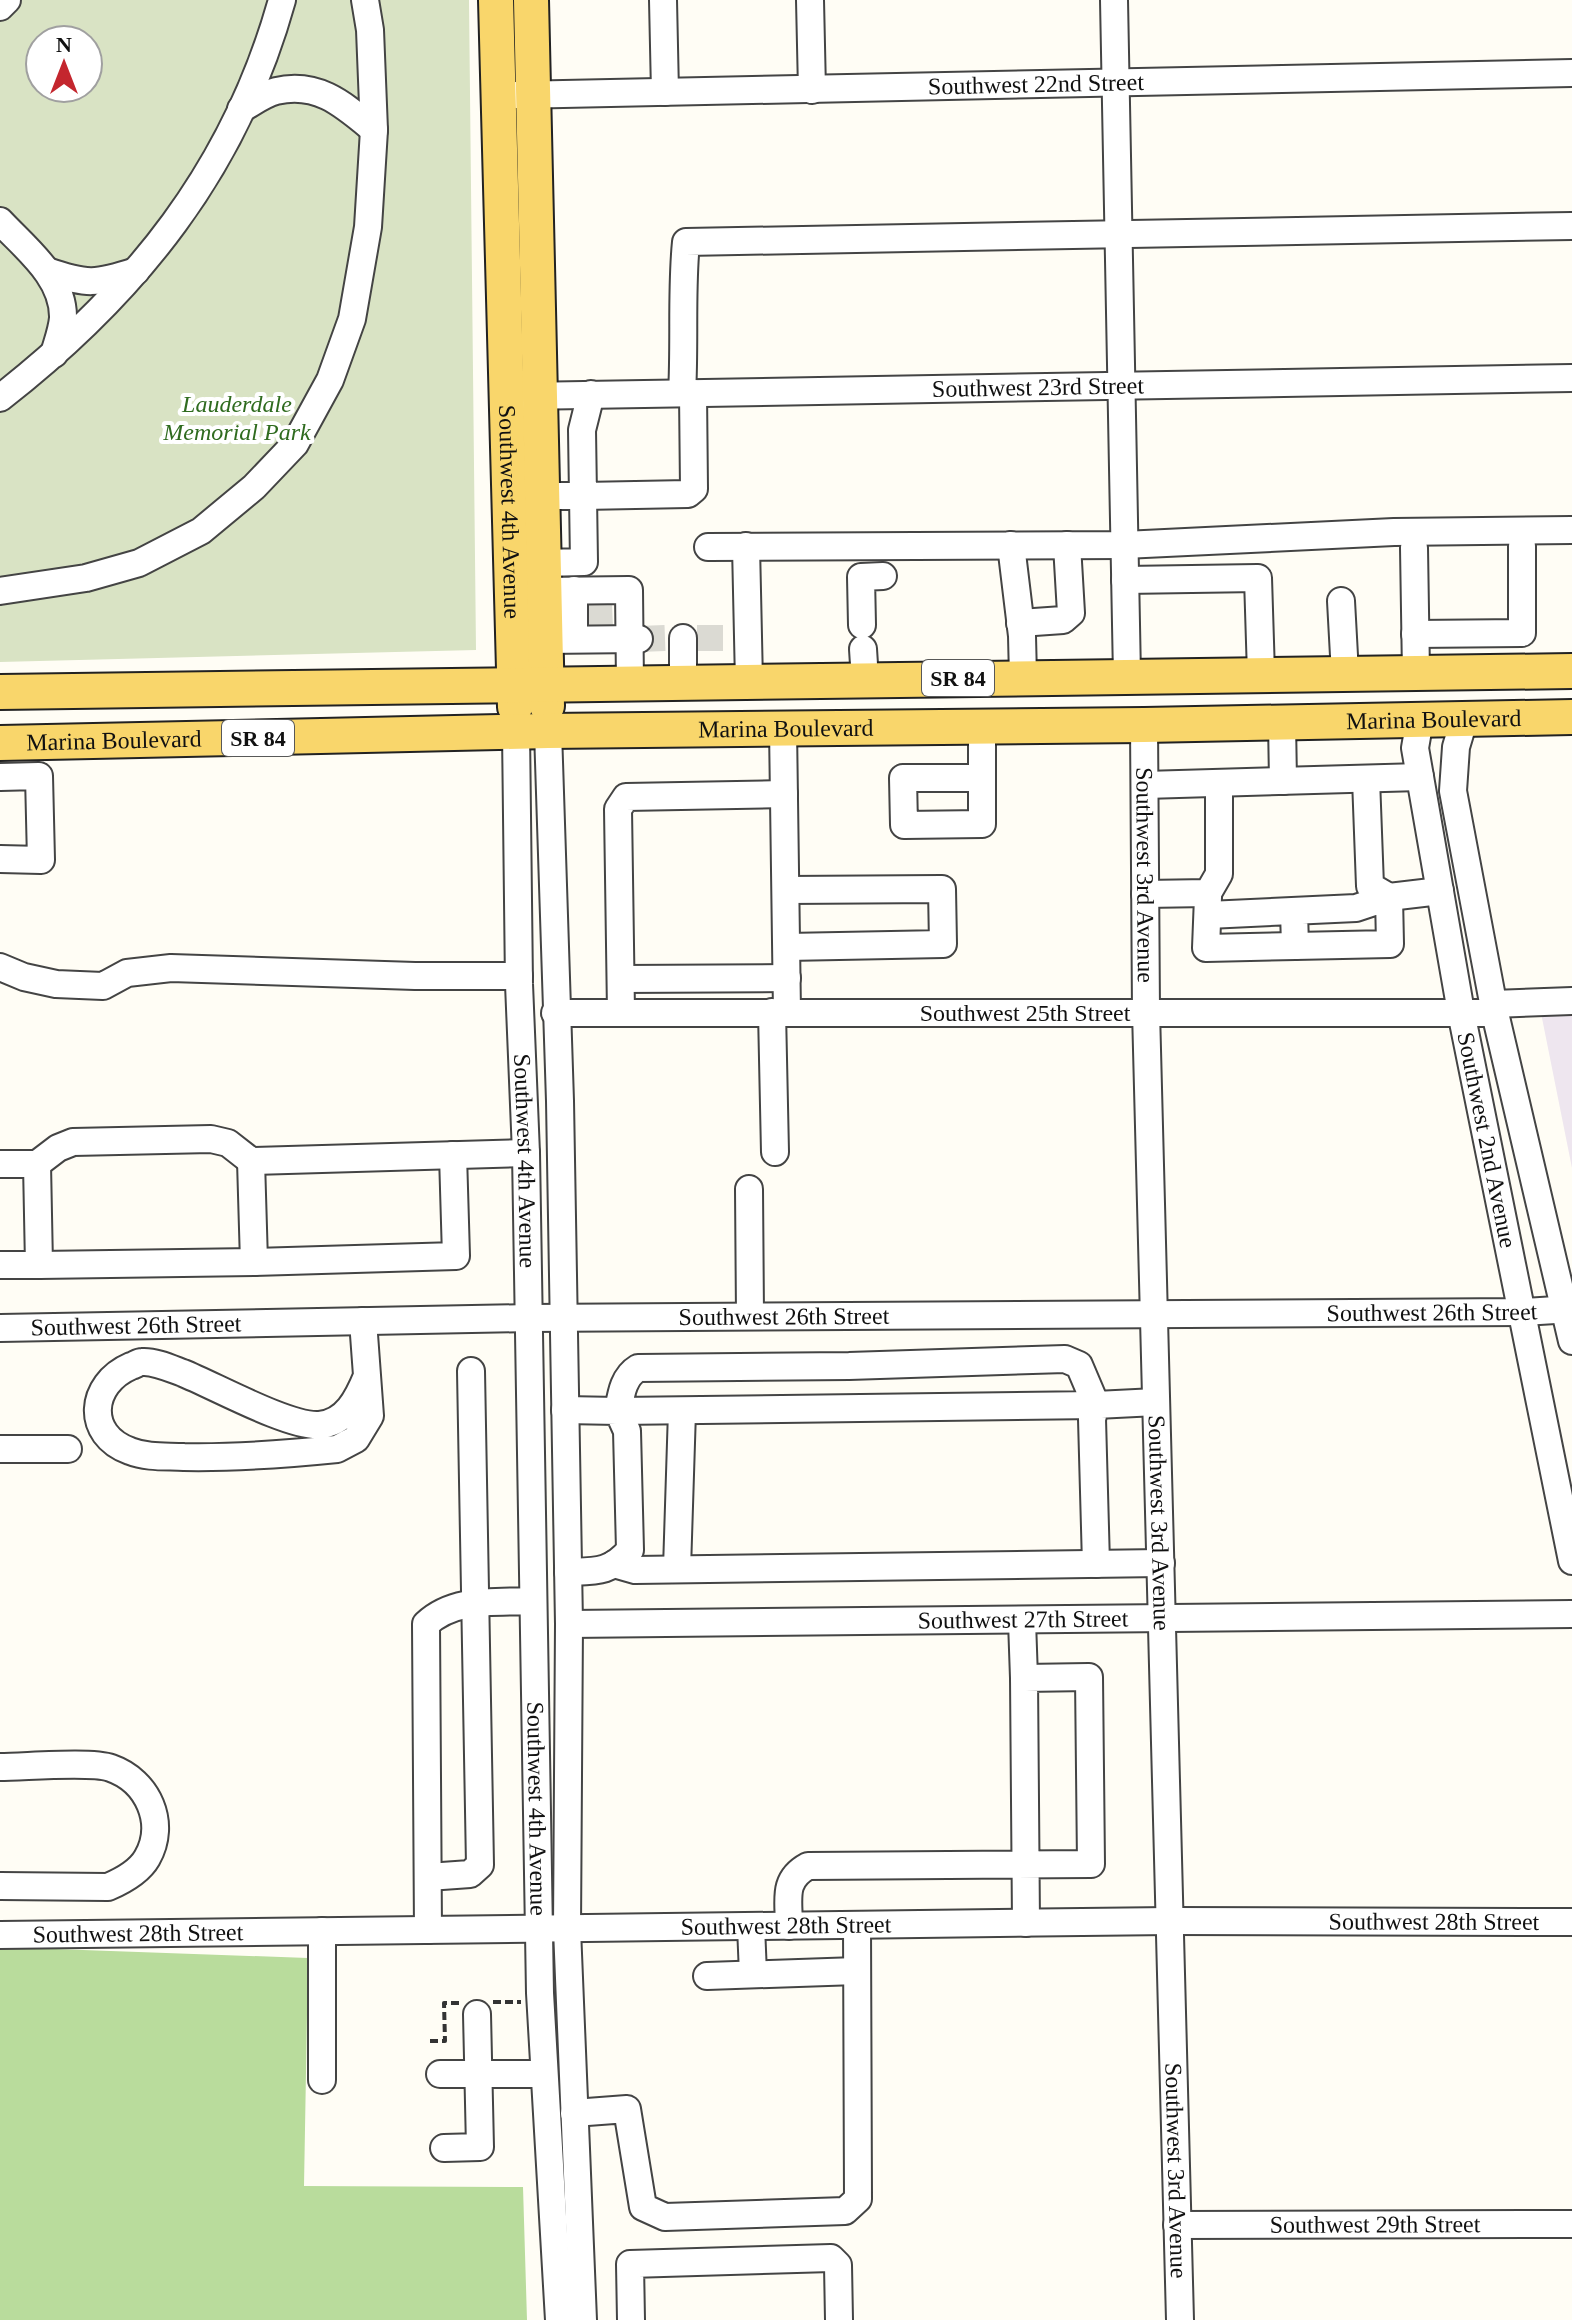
<svg xmlns="http://www.w3.org/2000/svg" width="1572" height="2320" font-family="'Times New Roman',serif">
<style>
.industrial{fill:#eee6ef}
.forest{fill:#b9dc9c}
.cemetery{fill:#d9e3c4;fill-rule:evenodd}
.lines{fill:none;stroke-linecap:round;stroke-linejoin:round}
.minor-tunnel{stroke:#dbdad3;stroke-width:26;stroke-dasharray:26 13;stroke-linecap:butt}
.minor-casing{stroke:#444;stroke-width:30}
.major-casing{stroke:#222;stroke-width:38}
.path{stroke:#333;stroke-width:4;stroke-dasharray:8 4;stroke-linecap:butt}
.minor{stroke:#fff;stroke-width:26}
.major{stroke:#f9d66b;stroke-width:34}
.labels{text-anchor:middle;dominant-baseline:central;stroke-width:8;stroke-linejoin:round;paint-order:stroke}
.shield{fill:#fff;stroke:#585858;stroke-width:2}
.shield-label{font-size:22px;font-weight:bold;fill:#111}
.street-label{font-size:24px;fill:#111;stroke:#fff}
.park-label{font-size:24px;font-style:italic;fill:#2f6b1f;stroke:#fff}
</style>
<rect width="100%" height="100%" fill="#fffdf5"/>
<path class="industrial" d="M 1572,1012 L 1572,1168 L 1541,1013 Z"/>
<path class="forest" d="M 0,1947 L 308,1958 L 304,2186 L 523,2187 L 527,2320 L 0,2320 Z"/>
<path class="cemetery" d="M 0,0 L 469,0 L 476,650 L 0,662 ZM 40,40 L 88,40 L 88,88 L 40,88 Z"/>
<g class="lines">
<g class="minor-tunnel">
<path d="M 599,604 L 600,628"/>
<path d="M 697,638 L 723,638"/>
<path d="M 639,639 L 665,638"/>
</g>
<defs>
<g id="minor">
<path d="M 663,0 L 665,92"/>
<path d="M 810,0 L 812,90"/>
<path d="M 1114,0 L 1127,676"/>
<path d="M 0,7 L 7,0"/>
<path id="s1" d="M 516,95 L 1572,73"/>
<path d="M 241,109 C 252,103 264,94 276,91 C 318,81 344,105 374,130"/>
<path d="M 0,221 C 25,248 64,277 63,318 C 62,330 57,343 54,354"/>
<path d="M 47,271 C 87,285 96,284 136,271"/>
<path d="M 682,393 C 685,343 681,292 686,242 L 1572,226"/>
<path d="M 591,394 L 582,430 L 583,496 L 688,494 L 694,489 L 693,393"/>
<path id="s2" d="M 524,396 L 1572,378"/>
<path d="M 0,398 C 136,292 235,169 282,0"/>
<path d="M 541,496 L 583,496 L 584,562 L 543,563"/>
<path d="M 1011,545 L 1022,636 L 1023,677"/>
<path d="M 746,546 L 749,682"/>
<path d="M 708,547 L 1124,545 L 1394,532 L 1572,530"/>
<path d="M 1414,548 L 1416,673"/>
<path d="M 1125,580 L 1258,578 L 1261,674"/>
<path d="M 574,590 L 574,639"/>
<path d="M 0,591 L 86,578 L 139,563 L 201,531 L 254,487 L 295,444 L 330,380 L 352,319 L 368,227 L 374,130 L 370,30 L 365,0"/>
<path d="M 544,591 L 629,590 L 630,684"/>
<path d="M 1341,601 L 1345,674"/>
<path d="M 1020,623 L 1063,620 L 1071,613 L 1067,545"/>
<path d="M 862,625 L 861,577 L 883,576"/>
<path d="M 1415,634 L 1522,633 L 1522,546"/>
<path d="M 683,638 L 683,683"/>
<path d="M 545,640 L 639,639"/>
<path d="M 863,649 L 865,680"/>
<path d="M 1465,717 L 1456,747 L 1453,791 L 1495,1013 L 1572,1341"/>
<path id="s3" d="M 1420,719 L 1415,748 L 1461,1012 L 1572,1561"/>
<path d="M 1282,722 L 1283,781"/>
<path id="s4" d="M 1144,725 L 1146,1011 L 1180,2320"/>
<path d="M 982,727 L 982,824 L 904,825 L 903,778 L 982,778"/>
<path d="M 783,728 L 787,1012"/>
<path id="s5" d="M 516,731 L 519,984 L 526,1153 L 540,1993 L 559,2320"/>
<path d="M 548,731 L 560,1101 L 569,1624 L 567,1929 L 583,2320"/>
<path d="M 0,777 L 39,776 L 41,860 L 0,859"/>
<path d="M 1366,779 L 1370,886 L 1389,897 L 1440,891"/>
<path d="M 1145,785 L 1420,777"/>
<path d="M 786,890 L 942,889 L 943,944 L 787,947"/>
<path d="M 1145,894 L 1208,893 L 1219,874 L 1219,783"/>
<path d="M 1208,897 L 1206,948 L 1295,946"/>
<path d="M 1208,915 L 1356,908 L 1389,897 L 1390,944 L 1295,946 L 1294,911"/>
<path d="M 0,967 L 24,977 L 56,984 L 103,986 L 127,973 L 171,968 L 415,976 L 519,976"/>
<path d="M 621,979 L 787,978"/>
<path d="M 1493,1004 L 1572,1001"/>
<path d="M 621,1012 L 618,809 L 626,797 L 784,794"/>
<path d="M 772,1012 L 775,1152"/>
<path id="s6" d="M 555,1013 L 1495,1013"/>
<path d="M 0,1164 L 37,1164 L 58,1148 L 73,1142 L 211,1139 L 228,1143 L 251,1161 L 526,1153"/>
<path d="M 749,1189 L 750,1316"/>
<path d="M 254,1262 L 456,1256 L 453,1155"/>
<path d="M 0,1265 L 39,1265 L 37,1164"/>
<path d="M 39,1265 L 254,1262 L 251,1161"/>
<path d="M 363,1321 L 370,1416 L 356,1439 L 337,1449 C 287,1454 235,1458 184,1457 C 166,1456 148,1458 130,1451 C 85,1435 89,1384 131,1366 C 135,1365 138,1362 142,1362 C 155,1361 172,1369 183,1373 C 215,1386 289,1427 319,1425 C 346,1423 358,1398 367,1376"/>
<path id="s7" d="M 0,1328 L 529,1318 L 1523,1312 L 1572,1309"/>
<path d="M 565,1410 L 618,1411 L 627,1431 L 630,1550 C 610,1573 596,1571 568,1572"/>
<path d="M 0,1449 L 68,1449"/>
<path d="M 614,1564 L 635,1570 L 1161,1563"/>
<path d="M 1096,1564 L 1092,1419 L 1096,1405 L 618,1411 C 621,1395 623,1377 638,1368 L 849,1366 L 1065,1359 L 1079,1365 L 1096,1405 L 1156,1402"/>
<path d="M 677,1569 L 682,1411"/>
<path d="M 1022,1621 L 1024,1678"/>
<path id="s8" d="M 569,1624 L 1572,1614"/>
<path d="M 0,1767 C 25,1767 91,1761 111,1768 C 148,1781 167,1823 147,1858 C 139,1872 122,1881 108,1887 L 0,1886"/>
<path d="M 428,1877 L 470,1874 L 480,1865 L 471,1371"/>
<path d="M 751,1926 L 753,1974"/>
<path d="M 789,1926 C 789,1900 782,1880 808,1866 L 1091,1864 L 1089,1677 L 1024,1678 L 1026,1923"/>
<path d="M 428,1930 L 426,1624 C 455,1597 496,1603 533,1601"/>
<path d="M 322,1931 L 322,2080"/>
<path id="s9" d="M 0,1935 L 1170,1921 L 1572,1922"/>
<path d="M 707,1976 L 857,1971"/>
<path d="M 440,2074 L 543,2074"/>
<path d="M 574,2113 L 627,2109 L 643,2207 L 665,2217 L 845,2211 L 858,2199 L 857,1925"/>
<path d="M 444,2148 L 480,2147 L 477,2014"/>
<path id="s10" d="M 1177,2225 L 1572,2224"/>
<path d="M 631,2320 L 630,2264 L 831,2258 L 838,2265 L 839,2320"/>
</g>
<g id="major">
<path id="s11" d="M 496,0 L 515,707"/>
<path d="M 531,0 L 547,706"/>
<path d="M 0,692 L 1572,671"/>
<path id="s12" d="M 0,743 L 548,731 L 1144,725 L 1572,717"/>
</g>
</defs>
<use href="#minor" class="minor-casing"/>
<use href="#major" class="major-casing"/>
<g class="path">
<path d="M 493,2002 L 521,2002"/>
<path d="M 430,2041 L 445,2041 L 444,2003 L 461,2003"/>
</g>
<use href="#minor" class="minor"/>
<use href="#major" class="major"/>
</g>
<g class="labels">
<g class="shield">
<rect x="922" y="660" width="72" height="36" rx="6"/>
<rect x="222" y="720" width="72" height="36" rx="6"/>
</g>
<g class="shield-label">
<text x="958" y="678">SR 84</text>
<text x="258" y="738">SR 84</text>
</g>
<g class="street-label">
<text stroke="none"><textPath href="#s1" startOffset="520">Southwest 22nd Street</textPath></text>
<text stroke="none"><textPath href="#s2" startOffset="514">Southwest 23rd Street</textPath></text>
<text stroke="none"><textPath href="#s11" startOffset="512">Southwest 4th Avenue</textPath></text>
<text stroke="none"><textPath href="#s12" startOffset="1434">Marina Boulevard</textPath></text>
<text stroke="none"><textPath href="#s12" startOffset="786">Marina Boulevard</textPath></text>
<text stroke="none"><textPath href="#s12" startOffset="114">Marina Boulevard</textPath></text>
<text stroke="none"><textPath href="#s4" startOffset="150">Southwest 3rd Avenue</textPath></text>
<text stroke="none"><textPath href="#s6" startOffset="470">Southwest 25th Street</textPath></text>
<text stroke="none"><textPath href="#s3" startOffset="428">Southwest 2nd Avenue</textPath></text>
<text stroke="none"><textPath href="#s5" startOffset="430">Southwest 4th Avenue</textPath></text>
<text stroke="none"><textPath href="#s7" startOffset="1432">Southwest 26th Street</textPath></text>
<text stroke="none"><textPath href="#s7" startOffset="784">Southwest 26th Street</textPath></text>
<text stroke="none"><textPath href="#s7" startOffset="136">Southwest 26th Street</textPath></text>
<text stroke="none"><textPath href="#s4" startOffset="798">Southwest 3rd Avenue</textPath></text>
<text stroke="none"><textPath href="#s8" startOffset="454">Southwest 27th Street</textPath></text>
<text stroke="none"><textPath href="#s5" startOffset="1078">Southwest 4th Avenue</textPath></text>
<text stroke="none"><textPath href="#s9" startOffset="1434">Southwest 28th Street</textPath></text>
<text stroke="none"><textPath href="#s9" startOffset="786">Southwest 28th Street</textPath></text>
<text stroke="none"><textPath href="#s9" startOffset="138">Southwest 28th Street</textPath></text>
<text stroke="none"><textPath href="#s4" startOffset="1446">Southwest 3rd Avenue</textPath></text>
<text stroke="none"><textPath href="#s10" startOffset="198">Southwest 29th Street</textPath></text>
</g>
<g class="park-label">
<text x="237" y="404">Lauderdale<tspan x="237" dy="28">Memorial Park</tspan></text>
</g>
</g>
<g transform="translate(64 64)"><circle r="38" fill="#ffffff" stroke="#a0a0a0" stroke-width="2"/>
<path d="M0-6L14 30L0 20L-14 30Z" fill="#c4262e"/>
<text y="-12" font-size="22" font-weight="bold" text-anchor="middle" fill="#111111">N</text>
</g>
</svg>
